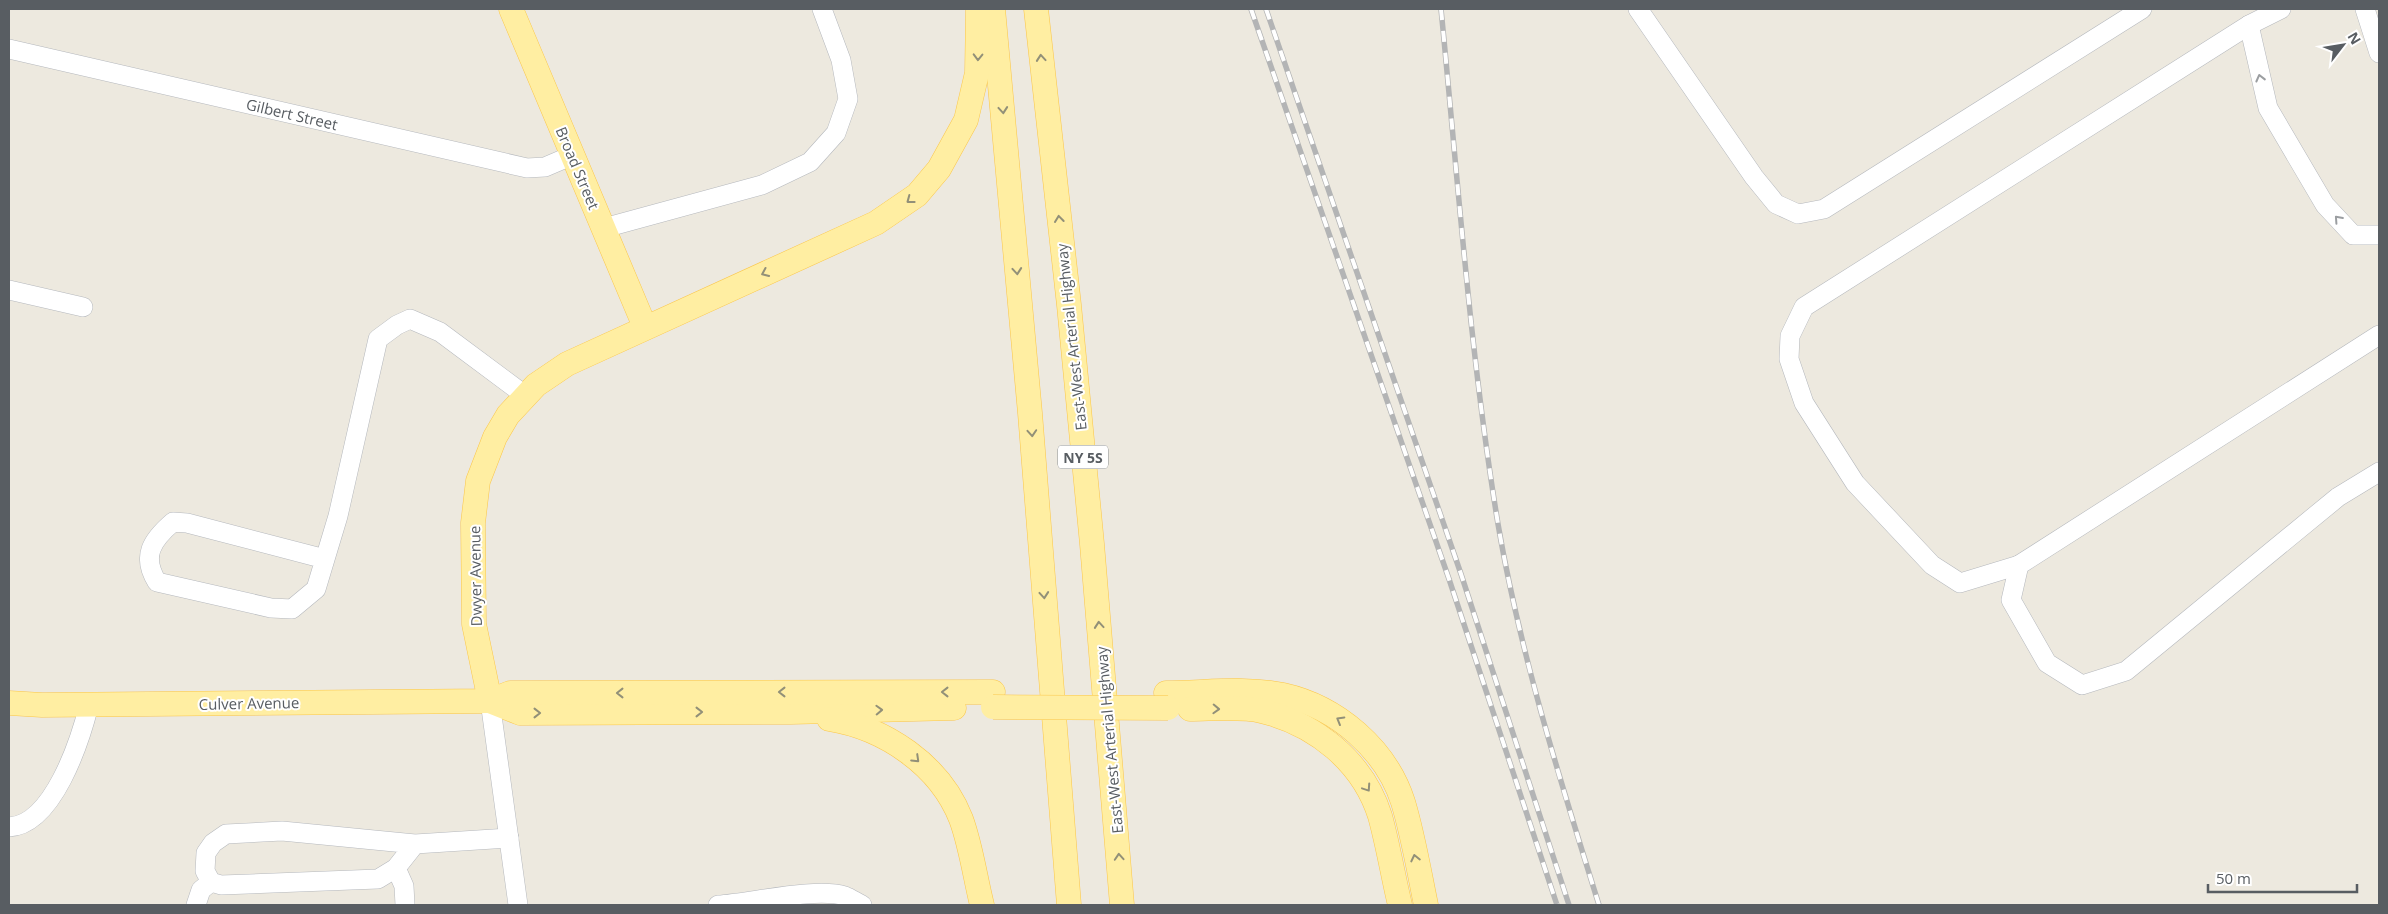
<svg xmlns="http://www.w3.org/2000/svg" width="2388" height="914" font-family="'Open Sans',sans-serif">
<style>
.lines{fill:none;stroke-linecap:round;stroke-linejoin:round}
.minor-casing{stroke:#b5b8bd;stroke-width:20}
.major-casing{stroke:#fbc649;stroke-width:25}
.minor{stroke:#fff;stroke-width:19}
.major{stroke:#ffeea2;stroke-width:24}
.rail-casing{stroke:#b3b4b5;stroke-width:5.5}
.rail{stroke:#fff;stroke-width:4;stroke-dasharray:11;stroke-linecap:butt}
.major-bridge-casing{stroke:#fbc649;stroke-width:25;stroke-linecap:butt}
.major-bridge{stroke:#ffeea2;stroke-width:24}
.oneway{stroke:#929078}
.oneway2{stroke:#9b9ea1}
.labels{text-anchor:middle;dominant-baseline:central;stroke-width:4;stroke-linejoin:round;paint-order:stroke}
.shield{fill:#fff;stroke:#8a8e91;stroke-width:1}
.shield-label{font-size:14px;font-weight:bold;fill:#585d62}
.street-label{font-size:15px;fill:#585d62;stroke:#fff}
</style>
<rect width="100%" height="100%" fill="#ede9df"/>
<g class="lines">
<defs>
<g id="minor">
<path d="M 1638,9 L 1754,177 L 1776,204 L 1798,214 L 1824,209 L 2142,9"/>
<path d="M 2365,9 L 2379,53"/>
<path d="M 2249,25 L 2268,108 L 2325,205 L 2353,235 L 2379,235"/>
<path d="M 9,49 L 527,168 L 545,167 L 573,155"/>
<path d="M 604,228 L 762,185 L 810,162 L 836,133 L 848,99 L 841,60 L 822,9"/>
<path d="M 9,290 L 83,307"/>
<path d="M 2379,335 L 2019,565 L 2011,600 L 2047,663 L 2082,685 L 2126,671 L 2338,497 L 2379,472"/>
<path d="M 325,559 L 187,523 L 173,522 C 152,540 141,556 157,582 L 271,608 L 292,609 L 316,589 L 338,516 L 378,339 L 397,325 L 410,319 L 440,332 L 526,396"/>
<path d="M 2019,565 L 1960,583 L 1932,565 L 1855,483 L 1804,403 L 1789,359 L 1790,336 L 1804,307 L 2249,25 L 2281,9"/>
<path d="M 490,701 L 518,905"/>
<path d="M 9,827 C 53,825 80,741 89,705"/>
<path d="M 415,844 L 396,868 L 378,879 L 221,885 L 211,882 L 205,871 L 206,853 L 213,843 L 226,834 L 282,831 L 415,844 L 509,838"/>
<path d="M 396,868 L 404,886 L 405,905"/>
<path d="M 196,905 L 201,890 L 211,882"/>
<path d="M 718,905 C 751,903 816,887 845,896 C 850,898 856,902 862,905"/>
</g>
<g id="major">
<path d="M 511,9 L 645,327"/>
<path d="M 993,9 L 1030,413 L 1069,905"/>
<path d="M 1036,9 L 1069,305 L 1092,544 L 1122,905"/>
<path d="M 1166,693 C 1204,693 1246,687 1283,695 C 1337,707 1386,749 1403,802 C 1413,835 1419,871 1426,905"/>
<path d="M 490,701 L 474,624 L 473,523 L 478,481 L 495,437 L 508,415 L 536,385 L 567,364 L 876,223 L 917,195 L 939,169 L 966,120 L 977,73 L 978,9"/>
<path d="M 490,701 L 520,713 L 791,712 L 954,708"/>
<path d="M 9,703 L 42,705 L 490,701 L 510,693 L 993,692"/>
<path d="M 1190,709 C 1211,709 1242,706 1262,711 C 1316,724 1363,762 1380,816 C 1388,845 1393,876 1400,905"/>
<path d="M 829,719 C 885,728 940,765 961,819 C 971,846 975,877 982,905"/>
</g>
</defs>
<use href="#minor" class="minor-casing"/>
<use href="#major" class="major-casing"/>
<use href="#minor" class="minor"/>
<use href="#major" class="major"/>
<defs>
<g id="rail">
<path d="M 1251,9 L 1449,579 L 1557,905"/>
<path d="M 1266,9 L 1461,574 L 1569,905"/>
<path d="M 1441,9 C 1458,181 1470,354 1498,524 C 1520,653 1560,780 1599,905"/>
</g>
</defs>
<use href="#rail" class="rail-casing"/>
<use href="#rail" class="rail"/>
<defs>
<path id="major-bridge" d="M 993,707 L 1168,708"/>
</defs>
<use href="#major-bridge" class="major-bridge-casing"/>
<use href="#major-bridge" class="major-bridge"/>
</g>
<defs><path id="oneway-chevron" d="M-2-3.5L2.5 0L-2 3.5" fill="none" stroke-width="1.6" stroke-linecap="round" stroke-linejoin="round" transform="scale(1.25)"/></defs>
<g class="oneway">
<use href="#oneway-chevron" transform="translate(978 57) rotate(91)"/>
<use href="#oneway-chevron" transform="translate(1041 58) rotate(-95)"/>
<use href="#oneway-chevron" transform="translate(1003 110) rotate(85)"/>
<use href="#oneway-chevron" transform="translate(910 200) rotate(143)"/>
<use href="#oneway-chevron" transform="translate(1059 219) rotate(-97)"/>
<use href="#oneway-chevron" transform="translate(1017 271) rotate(85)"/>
<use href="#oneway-chevron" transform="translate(765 273) rotate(156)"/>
<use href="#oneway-chevron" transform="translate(1032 433) rotate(86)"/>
<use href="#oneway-chevron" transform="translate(1044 595) rotate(85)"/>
<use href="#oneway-chevron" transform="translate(1099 625) rotate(-95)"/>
<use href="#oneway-chevron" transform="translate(782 692) rotate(180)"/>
<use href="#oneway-chevron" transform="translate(945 692) rotate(180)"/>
<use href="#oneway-chevron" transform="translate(620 693) rotate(180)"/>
<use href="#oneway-chevron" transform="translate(1216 709) rotate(2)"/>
<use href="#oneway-chevron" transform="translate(879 710) rotate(-2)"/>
<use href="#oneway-chevron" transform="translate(699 712)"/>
<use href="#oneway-chevron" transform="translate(537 713)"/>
<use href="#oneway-chevron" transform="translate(1340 720) rotate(-150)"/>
<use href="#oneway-chevron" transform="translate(916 759) rotate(44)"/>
<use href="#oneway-chevron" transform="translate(1367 788) rotate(56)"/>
<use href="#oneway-chevron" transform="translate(1119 857) rotate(-94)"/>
<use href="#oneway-chevron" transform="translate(1415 858) rotate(-103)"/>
</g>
<g class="oneway2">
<use href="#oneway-chevron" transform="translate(2260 78) rotate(-104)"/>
<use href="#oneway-chevron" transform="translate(2338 219) rotate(-132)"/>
</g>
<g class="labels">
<rect class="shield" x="1058" y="445.5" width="50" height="23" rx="4"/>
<g class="shield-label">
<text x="1083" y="457">NY 5S</text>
</g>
<g class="street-label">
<text transform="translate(292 114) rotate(13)">Gilbert Street</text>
<text transform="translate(578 168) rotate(67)">Broad Street</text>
<text transform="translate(1071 337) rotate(-96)">East-West Arterial Highway</text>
<text transform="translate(475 576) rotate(-91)">Dwyer Avenue</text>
<text transform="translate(249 703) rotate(-1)">Culver Avenue</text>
<text transform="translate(1109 740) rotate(-95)">East-West Arterial Highway</text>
</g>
</g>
<rect width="2388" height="914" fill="none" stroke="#585d62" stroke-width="20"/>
<g transform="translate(2343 45) rotate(59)" stroke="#ffffff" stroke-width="4" paint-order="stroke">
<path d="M0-4L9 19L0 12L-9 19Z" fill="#585d62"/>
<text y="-8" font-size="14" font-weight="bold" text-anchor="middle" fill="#585d62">N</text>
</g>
<path d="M2208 884v8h149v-8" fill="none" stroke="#585d62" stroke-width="2.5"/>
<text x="2216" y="884" font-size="15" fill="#585d62" stroke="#ffffff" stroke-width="4" paint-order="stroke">50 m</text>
</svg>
